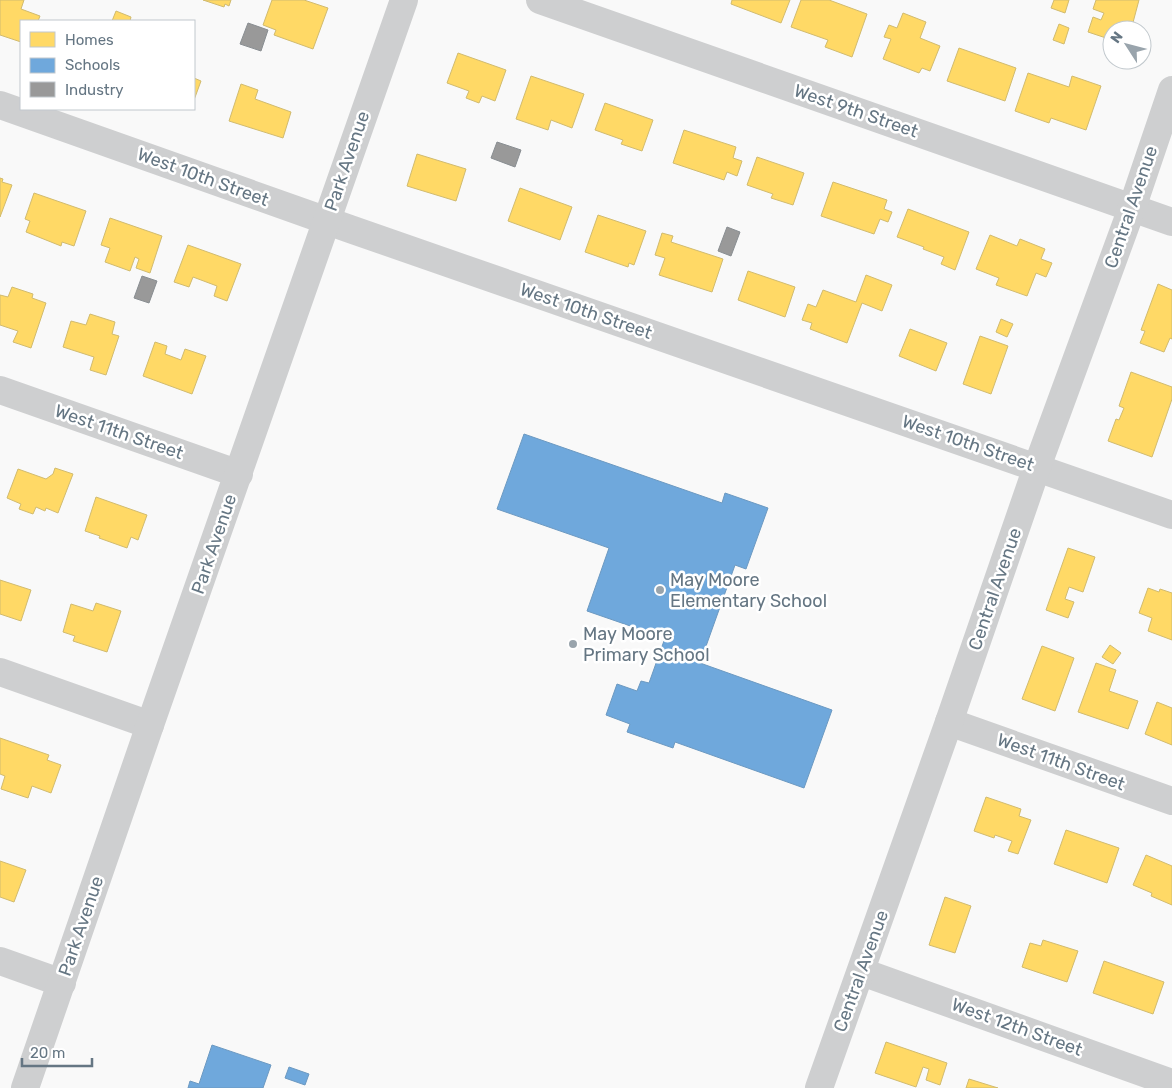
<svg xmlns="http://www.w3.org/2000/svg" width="1172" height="1088" font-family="Rubik,sans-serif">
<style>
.homes{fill:#ffd966;stroke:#d1bb6f}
.schools{fill:#6fa8dc;stroke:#6c99c1}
.industry{fill:#999;stroke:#898e92}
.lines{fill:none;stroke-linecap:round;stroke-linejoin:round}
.minor{stroke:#cecfd0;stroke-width:28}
.poi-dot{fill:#99a4ac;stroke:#fff;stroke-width:2}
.labels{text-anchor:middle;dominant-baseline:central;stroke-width:5;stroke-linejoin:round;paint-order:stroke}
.street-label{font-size:18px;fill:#657683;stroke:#fff}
.poi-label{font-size:18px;fill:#657683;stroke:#fff;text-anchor:start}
</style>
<rect width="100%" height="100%" fill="#f9f9f9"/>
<g class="homes">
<path d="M 0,0 L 24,0 L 21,9 L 40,16 L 38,21 L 21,21 L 21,42 L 0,35 Z"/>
<path d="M 203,0 L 231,0 L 229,6 L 225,4 L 224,7 Z"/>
<path d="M 272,0 L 304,0 L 328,8 L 313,49 L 274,35 L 276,30 L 263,25 Z"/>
<path d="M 732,0 L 790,0 L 781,23 L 731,4 Z"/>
<path d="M 801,0 L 829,0 L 867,14 L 852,57 L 825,47 L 828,40 L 791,27 Z"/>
<path d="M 1054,0 L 1069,0 L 1065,13 L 1051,8 Z"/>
<path d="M 1096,0 L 1139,0 L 1131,30 L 1112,30 L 1112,40 L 1088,32 L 1093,17 L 1101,20 L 1104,13 L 1093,9 Z"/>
<path d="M 116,11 L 131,17 L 130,21 L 112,21 Z"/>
<path d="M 903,13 L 926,22 L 920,38 L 940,46 L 930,71 L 922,68 L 919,73 L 883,59 L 891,39 L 884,37 L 889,25 L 897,28 Z"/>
<path d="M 1059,24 L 1069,28 L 1064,44 L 1053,40 Z"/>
<path d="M 959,48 L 1016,68 L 1005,101 L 947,81 Z"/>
<path d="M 458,53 L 506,70 L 495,101 L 482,96 L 479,103 L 466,98 L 469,91 L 447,83 Z"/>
<path d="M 1028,73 L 1069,87 L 1072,76 L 1101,86 L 1086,130 L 1051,118 L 1049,123 L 1015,111 Z"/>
<path d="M 531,76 L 584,94 L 572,128 L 551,120 L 548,130 L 516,119 Z"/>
<path d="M 194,78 L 201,81 L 194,100 Z"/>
<path d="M 241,84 L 258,90 L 255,99 L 291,112 L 283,138 L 229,121 Z"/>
<path d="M 605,103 L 653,120 L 642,151 L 621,144 L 623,140 L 595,130 Z"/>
<path d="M 684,130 L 736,147 L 733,158 L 742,161 L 737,176 L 727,172 L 724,180 L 673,163 Z"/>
<path d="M 417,154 L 466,169 L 456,201 L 407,186 Z"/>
<path d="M 757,157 L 804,173 L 793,205 L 771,198 L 773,194 L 747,185 Z"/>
<path d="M 0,178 L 3,179 L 2,182 L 12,185 L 0,217 Z"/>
<path d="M 833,182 L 887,200 L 884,209 L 892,212 L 888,222 L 880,219 L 874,234 L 821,216 Z"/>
<path d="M 520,188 L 572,207 L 560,240 L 508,221 Z"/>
<path d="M 34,193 L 86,211 L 74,246 L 62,242 L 61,246 L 26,232 L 30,221 L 25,219 Z"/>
<path d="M 908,209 L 969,232 L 955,270 L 941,264 L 944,257 L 923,249 L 924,247 L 897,237 Z"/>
<path d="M 598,215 L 646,231 L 634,265 L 629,263 L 628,267 L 585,252 Z"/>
<path d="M 110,218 L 162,236 L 150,273 L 136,268 L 139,259 L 135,257 L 130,271 L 105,262 L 110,248 L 101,245 Z"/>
<path d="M 662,233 L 673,236 L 671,242 L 723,259 L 712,292 L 659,275 L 665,258 L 655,255 Z"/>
<path d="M 990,235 L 1017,246 L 1020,239 L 1045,249 L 1041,259 L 1052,263 L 1046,277 L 1036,273 L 1027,296 L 996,285 L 999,278 L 976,269 Z"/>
<path d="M 188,245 L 241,264 L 227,301 L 214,296 L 217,286 L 193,277 L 189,287 L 174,282 Z"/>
<path d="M 748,271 L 795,287 L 785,317 L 738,300 Z"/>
<path d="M 866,275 L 892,285 L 882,311 L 862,303 L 847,343 L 810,329 L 812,323 L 802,320 L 808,304 L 816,307 L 823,290 L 856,302 Z"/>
<path d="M 1158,284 L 1172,290 L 1172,339 L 1170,338 L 1164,352 L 1140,343 L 1145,331 L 1141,330 Z"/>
<path d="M 12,287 L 33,294 L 32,298 L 46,303 L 31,348 L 13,342 L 18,331 L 0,325 L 0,295 L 8,297 Z"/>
<path d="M 90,314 L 115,322 L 112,334 L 119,336 L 106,375 L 90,370 L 94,357 L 63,347 L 71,321 L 86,325 Z"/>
<path d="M 1001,319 L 1013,324 L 1007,337 L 996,332 Z"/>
<path d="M 910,329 L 947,343 L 936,371 L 899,356 Z"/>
<path d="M 980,336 L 1008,346 L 991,394 L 963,384 Z"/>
<path d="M 155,342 L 167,346 L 165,354 L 181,360 L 185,349 L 206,356 L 192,394 L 143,376 Z"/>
<path d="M 1131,372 L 1172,387 L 1172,399 L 1152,457 L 1108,441 L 1116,419 L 1119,420 L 1124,408 L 1119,406 Z"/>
<path d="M 55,468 L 73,474 L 58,513 L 46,508 L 45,511 L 36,507 L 33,514 L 19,509 L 21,504 L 7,498 L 18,469 L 46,479 L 53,474 Z"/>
<path d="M 96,497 L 147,515 L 138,540 L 131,537 L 127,548 L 99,538 L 100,536 L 85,531 Z"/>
<path d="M 1068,548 L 1095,557 L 1083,592 L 1069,587 L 1065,599 L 1074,602 L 1068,618 L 1046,610 Z"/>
<path d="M 0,580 L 31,590 L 21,621 L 0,614 Z"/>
<path d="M 1148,588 L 1159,592 L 1160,589 L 1172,593 L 1172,640 L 1148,631 L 1152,618 L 1139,613 Z"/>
<path d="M 96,603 L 121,611 L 107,652 L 73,641 L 75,636 L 63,632 L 71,604 L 93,611 Z"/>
<path d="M 1110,645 L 1121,653 L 1113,664 L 1102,657 Z"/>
<path d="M 1042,646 L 1074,658 L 1055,711 L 1022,699 Z"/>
<path d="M 1096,663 L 1116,670 L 1109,691 L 1138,701 L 1128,729 L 1078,712 Z"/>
<path d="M 1157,702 L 1172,708 L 1172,745 L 1145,734 Z"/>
<path d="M 0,738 L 49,755 L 47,760 L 61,765 L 51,793 L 32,786 L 28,798 L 1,789 L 5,776 L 0,774 Z"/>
<path d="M 986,797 L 1021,809 L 1019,816 L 1031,820 L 1018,854 L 1008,851 L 1012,841 L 995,835 L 994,838 L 974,831 Z"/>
<path d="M 1066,830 L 1119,848 L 1107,883 L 1054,864 Z"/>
<path d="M 1146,855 L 1172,866 L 1172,905 L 1151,896 L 1152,893 L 1133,885 Z"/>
<path d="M 0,861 L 26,870 L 14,902 L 0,897 Z"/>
<path d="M 945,897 L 971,906 L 955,953 L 929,945 Z"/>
<path d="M 1043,940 L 1078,951 L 1067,982 L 1022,967 L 1030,943 L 1041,946 Z"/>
<path d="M 1104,961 L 1164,982 L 1153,1014 L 1093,993 Z"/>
<path d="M 886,1042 L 947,1063 L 940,1085 L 926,1080 L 929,1069 L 923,1067 L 916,1087 L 875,1073 Z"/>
<path d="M 969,1079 L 998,1088 L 966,1088 Z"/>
</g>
<g class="schools">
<path d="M 524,434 L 722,503 L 725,493 L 768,508 L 746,569 L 735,565 L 700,663 L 832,710 L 804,788 L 675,742 L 673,748 L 627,732 L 630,724 L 606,715 L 617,684 L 637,691 L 641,681 L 649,683 L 665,638 L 587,611 L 609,548 L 497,509 Z"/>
<path d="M 212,1045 L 271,1065 L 263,1088 L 188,1088 L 190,1081 L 199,1084 Z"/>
<path d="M 289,1067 L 309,1074 L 305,1085 L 285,1078 Z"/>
</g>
<g class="industry">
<path d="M 248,23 L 268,30 L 261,51 L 240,44 Z"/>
<path d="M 497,142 L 521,150 L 515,167 L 491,158 Z"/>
<path d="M 727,227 L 740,232 L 731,256 L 718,251 Z"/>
<path d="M 142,276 L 157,281 L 149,303 L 134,298 Z"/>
</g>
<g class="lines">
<g class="minor">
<path d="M 540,0 L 1172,222"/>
<path d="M 0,105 L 350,229 L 1172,515"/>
<path d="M 0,390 L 239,474"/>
<path d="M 0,672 L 150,725"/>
<path d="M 949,722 L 1172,801"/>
<path d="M 0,961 L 62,983"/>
<path d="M 862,972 L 1172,1083"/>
<path d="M 25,1088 L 150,725 L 404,0"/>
<path d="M 819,1088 L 949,722 L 1037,467 L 1132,208 L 1172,90"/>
</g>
</g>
<g class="poi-dot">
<circle cx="660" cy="590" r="5"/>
<circle cx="573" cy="644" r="5"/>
</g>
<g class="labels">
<g class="street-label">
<text transform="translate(856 111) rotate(19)">West 9th Street</text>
<text transform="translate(347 161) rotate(-71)">Park Avenue</text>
<text transform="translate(203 177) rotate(20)">West 10th Street</text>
<text transform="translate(1131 207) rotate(-71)">Central Avenue</text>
<text transform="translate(586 311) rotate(19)">West 10th Street</text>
<text transform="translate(119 432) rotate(19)">West 11th Street</text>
<text transform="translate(968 443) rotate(19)">West 10th Street</text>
<text transform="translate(214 544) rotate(-71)">Park Avenue</text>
<text transform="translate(995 589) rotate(-71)">Central Avenue</text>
<text transform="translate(1061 762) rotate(20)">West 11th Street</text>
<text transform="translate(81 926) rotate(-71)">Park Avenue</text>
<text transform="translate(861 971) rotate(-70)">Central Avenue</text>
<text transform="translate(1017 1027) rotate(20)">West 12th Street</text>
</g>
<g class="poi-label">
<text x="670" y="580">May Moore<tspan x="670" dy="21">Elementary School</tspan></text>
<text x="583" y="634">May Moore<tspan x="583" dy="21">Primary School</tspan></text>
</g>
</g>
<rect x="20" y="20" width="175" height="90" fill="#ffffff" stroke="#c1c8cd"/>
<rect x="30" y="32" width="25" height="15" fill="#ffd966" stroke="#c1c8cd"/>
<text x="65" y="45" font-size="15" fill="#657683">Homes</text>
<rect x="30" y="58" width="25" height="15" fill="#6fa8dc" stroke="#c1c8cd"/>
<text x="65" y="70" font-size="15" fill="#657683">Schools</text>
<rect x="30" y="82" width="25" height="15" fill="#999999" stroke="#c1c8cd"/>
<text x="65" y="95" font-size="15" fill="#657683">Industry</text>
<g transform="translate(1127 45) rotate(306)"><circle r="24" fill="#ffffff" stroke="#c1c8cd"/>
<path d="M0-4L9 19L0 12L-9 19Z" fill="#99a4ac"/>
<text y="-8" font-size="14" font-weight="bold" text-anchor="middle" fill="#657683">N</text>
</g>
<path d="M22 1058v8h70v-8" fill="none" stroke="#657683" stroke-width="2.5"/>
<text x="30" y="1058" font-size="15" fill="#657683" stroke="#ffffff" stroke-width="4" paint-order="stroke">20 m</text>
</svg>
